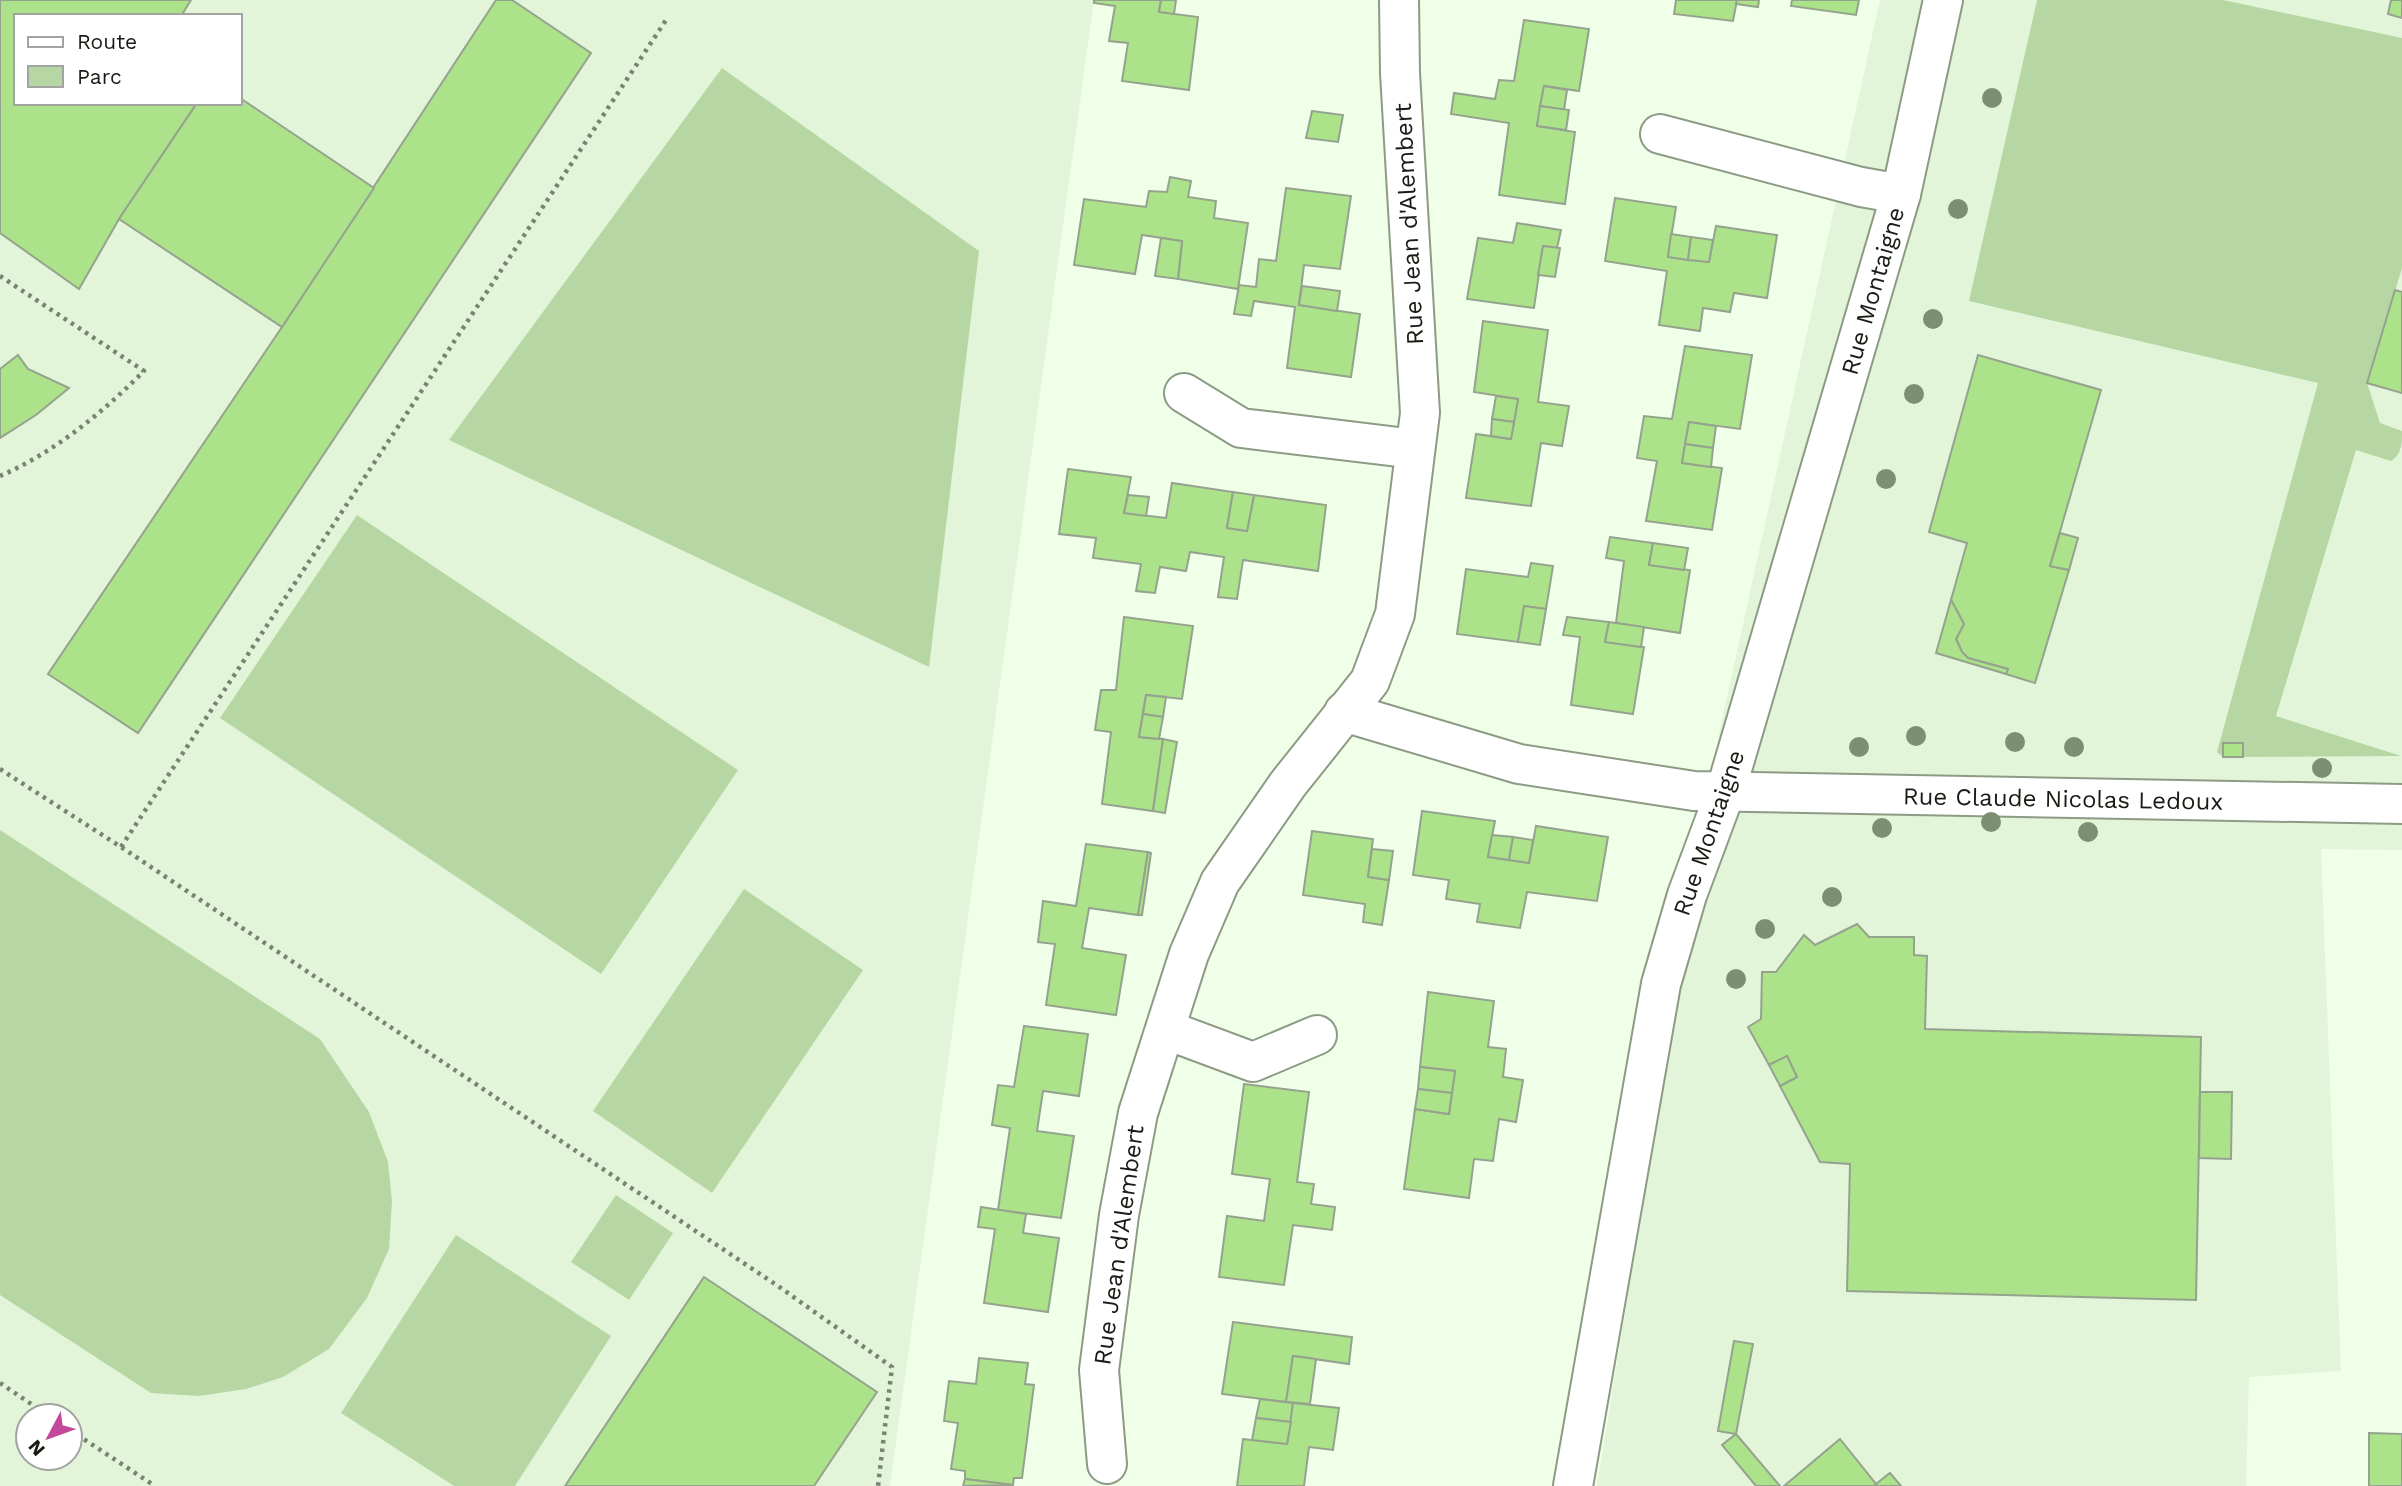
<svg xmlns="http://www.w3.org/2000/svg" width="2402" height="1486" font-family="'Work Sans',sans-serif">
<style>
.built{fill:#e2f5d8;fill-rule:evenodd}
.green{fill:#b6d7a3}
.building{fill:#ace28a;stroke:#95a38e;stroke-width:2}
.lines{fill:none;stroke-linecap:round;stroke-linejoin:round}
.minor-casing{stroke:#8d9b86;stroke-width:42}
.tertiary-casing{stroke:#8d9b86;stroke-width:42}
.path{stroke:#798374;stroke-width:4.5;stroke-dasharray:3.5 5;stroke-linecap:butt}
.minor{stroke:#fff;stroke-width:38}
.tertiary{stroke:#fff;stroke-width:38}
.tree{fill:#7c8f71}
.labels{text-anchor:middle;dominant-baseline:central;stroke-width:5;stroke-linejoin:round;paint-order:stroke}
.street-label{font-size:24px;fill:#171c14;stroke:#fff}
</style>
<rect width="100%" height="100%" fill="#f0ffe8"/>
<g class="built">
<path d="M 0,0 L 1094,0 L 890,1486 L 0,1486 ZM 16,16 L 240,16 L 240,103 L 16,103 ZM 28,1416 L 70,1416 L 70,1458 L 28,1458 Z"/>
<path d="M 1880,0 L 2402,0 L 2402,850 L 2321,849 L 2341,1371 L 2249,1377 L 2246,1486 L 1597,1486 L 1720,729 Z"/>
</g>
<g class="green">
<path d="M 2037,0 L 2223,0 L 2402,38 L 2402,268 L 2367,383 L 2380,423 L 2402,431 C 2402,444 2402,454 2391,461 L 2356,450 L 2276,716 L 2401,756 L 2243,757 L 2243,743 L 2223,743 L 2223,757 L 2217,752 L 2318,383 L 1969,301 Z"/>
<path d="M 722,68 L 979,251 L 929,667 L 449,440 Z"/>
<path d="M 357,515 L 738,770 L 601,974 L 220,718 Z"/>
<path d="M 0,830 L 320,1039 L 369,1112 L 388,1162 L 392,1201 L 389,1249 L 367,1298 L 329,1349 L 283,1377 L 246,1389 L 199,1396 L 151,1393 L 0,1295 Z"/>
<path d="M 744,889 L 863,970 L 712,1193 L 593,1111 Z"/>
<path d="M 616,1195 L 673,1233 L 629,1300 L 571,1262 Z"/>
<path d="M 456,1235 L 611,1336 L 515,1486 L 454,1486 L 341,1413 Z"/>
</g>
<g class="building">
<path d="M 0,0 L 191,0 L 181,16 L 16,16 L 16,103 L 197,103 L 119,219 L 79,289 L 0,233 Z"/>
<path d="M 496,0 L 512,0 L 591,53 L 138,733 L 48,674 L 282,327 Z"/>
<path d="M 1094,0 L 1161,0 L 1159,12 L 1198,17 L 1189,90 L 1122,81 L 1128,43 L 1109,41 L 1115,6 L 1094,3 Z"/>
<path d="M 1161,0 L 1176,0 L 1174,14 L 1159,12 Z"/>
<path d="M 1676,0 L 1737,0 L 1733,21 L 1674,14 Z"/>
<path d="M 1737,0 L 1759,0 L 1758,7 L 1736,4 Z"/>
<path d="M 1792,0 L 1859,0 L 1856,15 L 1791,6 Z"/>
<path d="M 2391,0 L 2402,0 L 2402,18 L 2388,14 Z"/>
<path d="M 1524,20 L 1589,29 L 1579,91 L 1544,86 L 1537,126 L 1575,132 L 1565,204 L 1499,195 L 1509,123 L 1451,114 L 1454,93 L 1495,99 L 1499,80 L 1514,81 Z"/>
<path d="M 1544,86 L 1567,90 L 1564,110 L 1540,106 Z"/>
<path d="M 240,98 L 374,188 L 282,327 L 119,219 L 197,103 L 240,103 Z"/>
<path d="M 1540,106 L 1569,110 L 1566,130 L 1537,126 Z"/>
<path d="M 1312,111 L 1343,115 L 1338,142 L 1306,138 Z"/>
<path d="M 1170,177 L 1191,181 L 1188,197 L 1216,201 L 1214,218 L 1248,223 L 1238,289 L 1178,279 L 1182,241 L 1142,235 L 1135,274 L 1074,265 L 1084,199 L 1146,207 L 1149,191 L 1167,192 Z"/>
<path d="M 1286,188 L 1351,196 L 1340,269 L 1304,265 L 1299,305 L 1360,314 L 1351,377 L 1287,368 L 1295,307 L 1254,301 L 1251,316 L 1234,314 L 1239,285 L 1256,287 L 1259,259 L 1276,261 Z"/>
<path d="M 1615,198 L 1676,207 L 1668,257 L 1709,262 L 1716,226 L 1777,235 L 1767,298 L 1734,293 L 1730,312 L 1703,308 L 1700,331 L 1659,325 L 1667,271 L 1605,261 Z"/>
<path d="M 1517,223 L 1561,230 L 1557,248 L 1543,246 L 1534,308 L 1467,299 L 1478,238 L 1513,243 Z"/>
<path d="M 1671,234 L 1691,237 L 1688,260 L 1668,257 Z"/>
<path d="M 1691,237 L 1713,240 L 1709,262 L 1688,260 Z"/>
<path d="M 1161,238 L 1182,241 L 1178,279 L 1155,276 Z"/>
<path d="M 1543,246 L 1560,248 L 1555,277 L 1538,275 Z"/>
<path d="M 1302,286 L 1340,291 L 1337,311 L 1299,305 Z"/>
<path d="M 2395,290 L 2402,292 L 2402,393 L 2367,383 Z"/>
<path d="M 1483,321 L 1548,330 L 1538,402 L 1569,406 L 1562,446 L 1541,443 L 1531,506 L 1466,498 L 1476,434 L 1511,439 L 1518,399 L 1474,392 Z"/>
<path d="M 1685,346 L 1752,355 L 1740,429 L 1689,422 L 1682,463 L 1722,468 L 1712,530 L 1646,521 L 1657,461 L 1637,458 L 1644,416 L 1672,419 Z"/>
<path d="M 18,355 L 28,369 L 69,388 L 36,415 L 0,438 L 0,369 Z"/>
<path d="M 1978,355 L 2101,390 L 2050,566 L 2069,570 L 2035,683 L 2006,674 L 2008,669 L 1968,658 L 1962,652 L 1956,639 L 1964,624 L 1951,600 L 1967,543 L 1929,532 Z"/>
<path d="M 1496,396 L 1518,399 L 1514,422 L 1492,419 Z"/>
<path d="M 1492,419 L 1514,422 L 1511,439 L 1491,436 Z"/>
<path d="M 1689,422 L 1716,426 L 1713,448 L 1685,444 Z"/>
<path d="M 1685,444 L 1713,448 L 1711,467 L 1682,463 Z"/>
<path d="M 1068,469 L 1131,477 L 1124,513 L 1166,518 L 1172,483 L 1233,492 L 1227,528 L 1247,531 L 1254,495 L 1326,505 L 1318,571 L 1243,560 L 1237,599 L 1218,597 L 1224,557 L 1190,552 L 1186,571 L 1160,567 L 1155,593 L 1136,591 L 1141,564 L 1093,558 L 1096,538 L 1059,534 Z"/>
<path d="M 1233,492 L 1254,495 L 1247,531 L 1227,528 Z"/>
<path d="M 1128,495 L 1149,497 L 1146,516 L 1124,513 Z"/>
<path d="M 2060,533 L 2078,538 L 2069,570 L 2050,566 Z"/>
<path d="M 1610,537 L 1653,543 L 1649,565 L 1690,570 L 1680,633 L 1616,623 L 1624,561 L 1606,558 Z"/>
<path d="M 1653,543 L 1688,548 L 1684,570 L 1649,565 Z"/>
<path d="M 1531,563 L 1553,566 L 1546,609 L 1524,606 L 1518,642 L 1457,634 L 1466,569 L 1528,577 Z"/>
<path d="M 1951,600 L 1964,624 L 1956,639 L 1962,652 L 1968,658 L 2008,669 L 2006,674 L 1936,653 Z"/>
<path d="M 1524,606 L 1546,609 L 1540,645 L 1518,642 Z"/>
<path d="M 1124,617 L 1193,626 L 1182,699 L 1146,695 L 1139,737 L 1163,739 L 1153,811 L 1102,804 L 1111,732 L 1095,730 L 1101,690 L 1116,690 Z"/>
<path d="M 1567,617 L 1609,622 L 1605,642 L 1644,647 L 1633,714 L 1571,705 L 1580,637 L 1563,635 Z"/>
<path d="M 1609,622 L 1644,627 L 1641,647 L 1605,642 Z"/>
<path d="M 1146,695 L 1166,697 L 1163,717 L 1143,714 Z"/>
<path d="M 1143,714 L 1163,717 L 1159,739 L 1139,737 Z"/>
<path d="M 1163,739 L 1177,742 L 1165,813 L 1153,811 Z"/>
<rect x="2223" y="743" width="20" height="14"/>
<path d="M 1422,811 L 1495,821 L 1488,857 L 1509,860 L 1529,863 L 1536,826 L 1608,837 L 1597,901 L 1527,892 L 1520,928 L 1477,922 L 1480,904 L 1446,899 L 1449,880 L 1413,875 Z"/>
<path d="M 1312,831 L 1373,839 L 1368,877 L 1389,880 L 1382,925 L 1363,922 L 1365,904 L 1303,895 Z"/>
<path d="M 1492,835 L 1513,837 L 1509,860 L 1488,857 Z"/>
<path d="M 1513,837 L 1533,840 L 1529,863 L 1509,860 Z"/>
<path d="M 1086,844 L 1148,852 L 1138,915 L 1089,908 L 1082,948 L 1126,955 L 1116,1015 L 1046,1005 L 1055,944 L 1038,942 L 1043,901 L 1076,906 Z"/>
<path d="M 1372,849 L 1393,851 L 1389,880 L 1368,877 Z"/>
<path d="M 1148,852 L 1151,853 L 1142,915 L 1138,915 Z"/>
<path d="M 1857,924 L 1869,937 L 1914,937 L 1914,955 L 1927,956 L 1925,1029 L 2201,1037 L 2196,1300 L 1847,1291 L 1850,1164 L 1820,1162 L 1780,1086 L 1797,1077 L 1787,1056 L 1769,1065 L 1748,1027 L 1761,1019 L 1762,972 L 1776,972 L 1804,935 L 1815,945 Z"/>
<path d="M 1428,992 L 1494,1001 L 1488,1047 L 1506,1049 L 1503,1077 L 1523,1080 L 1516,1122 L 1499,1119 L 1493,1161 L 1474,1159 L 1469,1198 L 1404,1189 L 1415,1109 L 1449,1114 L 1455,1071 L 1420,1067 Z"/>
<path d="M 1024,1026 L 1088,1034 L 1079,1096 L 1043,1091 L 1037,1131 L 1074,1136 L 1061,1218 L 998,1210 L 1010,1128 L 992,1125 L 998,1085 L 1014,1087 Z"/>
<path d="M 1787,1056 L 1797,1077 L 1780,1086 L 1769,1065 Z"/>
<path d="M 1420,1067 L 1455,1071 L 1452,1093 L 1418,1089 Z"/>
<path d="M 1244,1084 L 1309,1092 L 1297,1182 L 1314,1184 L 1311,1204 L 1335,1207 L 1332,1230 L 1293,1225 L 1284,1285 L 1219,1277 L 1227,1216 L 1264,1221 L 1270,1179 L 1232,1174 Z"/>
<path d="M 1418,1089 L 1452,1093 L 1449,1114 L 1415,1109 Z"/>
<path d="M 2200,1092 L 2232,1092 L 2231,1159 L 2199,1158 Z"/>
<path d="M 981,1207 L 1026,1214 L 1023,1233 L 1059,1238 L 1048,1312 L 984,1303 L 995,1229 L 978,1227 Z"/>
<path d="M 704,1277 L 877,1392 L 814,1486 L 565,1486 Z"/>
<path d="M 1233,1322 L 1352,1337 L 1349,1364 L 1293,1356 L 1286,1402 L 1222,1394 Z"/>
<path d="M 1734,1341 L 1753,1344 L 1736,1434 L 1718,1431 Z"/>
<path d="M 1293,1356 L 1316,1359 L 1310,1404 L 1286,1402 Z"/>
<path d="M 979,1358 L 1028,1363 L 1025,1384 L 1034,1385 L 1022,1478 L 1014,1478 L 1013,1485 L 965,1479 L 965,1471 L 951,1469 L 958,1423 L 944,1421 L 949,1381 L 976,1384 Z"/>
<path d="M 1260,1399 L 1293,1403 L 1291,1422 L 1256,1418 Z"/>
<path d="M 1293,1403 L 1339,1408 L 1333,1450 L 1309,1447 L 1304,1486 L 1237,1486 L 1243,1439 L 1287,1444 Z"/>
<path d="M 1256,1418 L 1291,1422 L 1287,1444 L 1252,1440 Z"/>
<path d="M 2369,1433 L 2402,1434 L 2402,1486 L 2369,1486 Z"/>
<path d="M 1736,1434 L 1780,1486 L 1756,1486 L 1722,1445 Z"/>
<path d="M 1840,1439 L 1876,1484 L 1874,1486 L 1784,1486 Z"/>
<path d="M 1890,1473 L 1901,1486 L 1874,1486 L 1876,1484 Z"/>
<path d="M 965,1479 L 1013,1485 L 963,1486 Z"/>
</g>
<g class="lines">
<defs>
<g id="minor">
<path d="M 1660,134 L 1861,187 L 1901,194"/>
<path d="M 1184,393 L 1241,428 L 1415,449"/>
<path d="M 1344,712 L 1519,764 L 1694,791 L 2402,804"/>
<path d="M 1167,1030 L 1253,1062 L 1317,1035"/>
<path d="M 1107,1464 L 1099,1370 L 1119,1215 L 1138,1113 L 1189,954 L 1220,882 L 1288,784 L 1370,681 L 1395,614 L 1420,413 L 1400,73 L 1399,0"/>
</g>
<path id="tertiary" d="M 1573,1486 L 1661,984 L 1687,895 L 1725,793 L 1901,194 L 1943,0"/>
</defs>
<use href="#minor" class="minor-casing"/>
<use href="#tertiary" class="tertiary-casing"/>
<g class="path">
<path d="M 0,276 L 144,371 C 102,413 55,452 0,476"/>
<path d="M 0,769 L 121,847 L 778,1286 L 892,1367 L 878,1486"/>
<path d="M 121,847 L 668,17"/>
<path d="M 0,1383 L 49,1416"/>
<path d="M 70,1430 L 155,1486"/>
</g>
<use href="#minor" class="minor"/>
<use href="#tertiary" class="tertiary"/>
</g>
<g class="tree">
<circle cx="1992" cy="98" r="10"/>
<circle cx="1958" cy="209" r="10"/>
<circle cx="1933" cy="319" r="10"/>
<circle cx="1914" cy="394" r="10"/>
<circle cx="1886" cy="479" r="10"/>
<circle cx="1916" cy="736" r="10"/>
<circle cx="2015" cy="742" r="10"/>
<circle cx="1859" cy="747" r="10"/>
<circle cx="2074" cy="747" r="10"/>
<circle cx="2322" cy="768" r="10"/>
<circle cx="1991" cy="822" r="10"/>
<circle cx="1882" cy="828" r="10"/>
<circle cx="2088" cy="832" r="10"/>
<circle cx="1832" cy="897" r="10"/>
<circle cx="1765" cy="929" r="10"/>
<circle cx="1736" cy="979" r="10"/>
</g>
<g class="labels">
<g class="street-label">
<text transform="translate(1409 224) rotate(-93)">Rue Jean d'Alembert</text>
<text transform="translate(1873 291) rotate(-74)">Rue Montaigne</text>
<text transform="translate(2063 799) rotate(1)">Rue Claude Nicolas Ledoux</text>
<text transform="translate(1709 833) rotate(-71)">Rue Montaigne</text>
<text transform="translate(1119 1245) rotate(-82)">Rue Jean d'Alembert</text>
</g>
</g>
<rect x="14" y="14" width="228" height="91" fill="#ffffff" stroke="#a2a4a1" stroke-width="2"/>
<rect x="28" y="37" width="35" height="10" fill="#ffffff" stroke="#a2a4a1" stroke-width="2"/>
<text x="77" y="49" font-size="21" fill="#171c14">Route</text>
<rect x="28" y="66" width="35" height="21" fill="#b6d7a3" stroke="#a2a4a1" stroke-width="2"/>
<text x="77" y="84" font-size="21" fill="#171c14">Parc</text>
<g transform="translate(49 1437) rotate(229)"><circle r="33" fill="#ffffff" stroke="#a2a4a1" stroke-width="2"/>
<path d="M0-5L12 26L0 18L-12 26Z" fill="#c44899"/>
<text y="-10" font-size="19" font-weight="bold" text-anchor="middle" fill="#171c14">N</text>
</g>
</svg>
